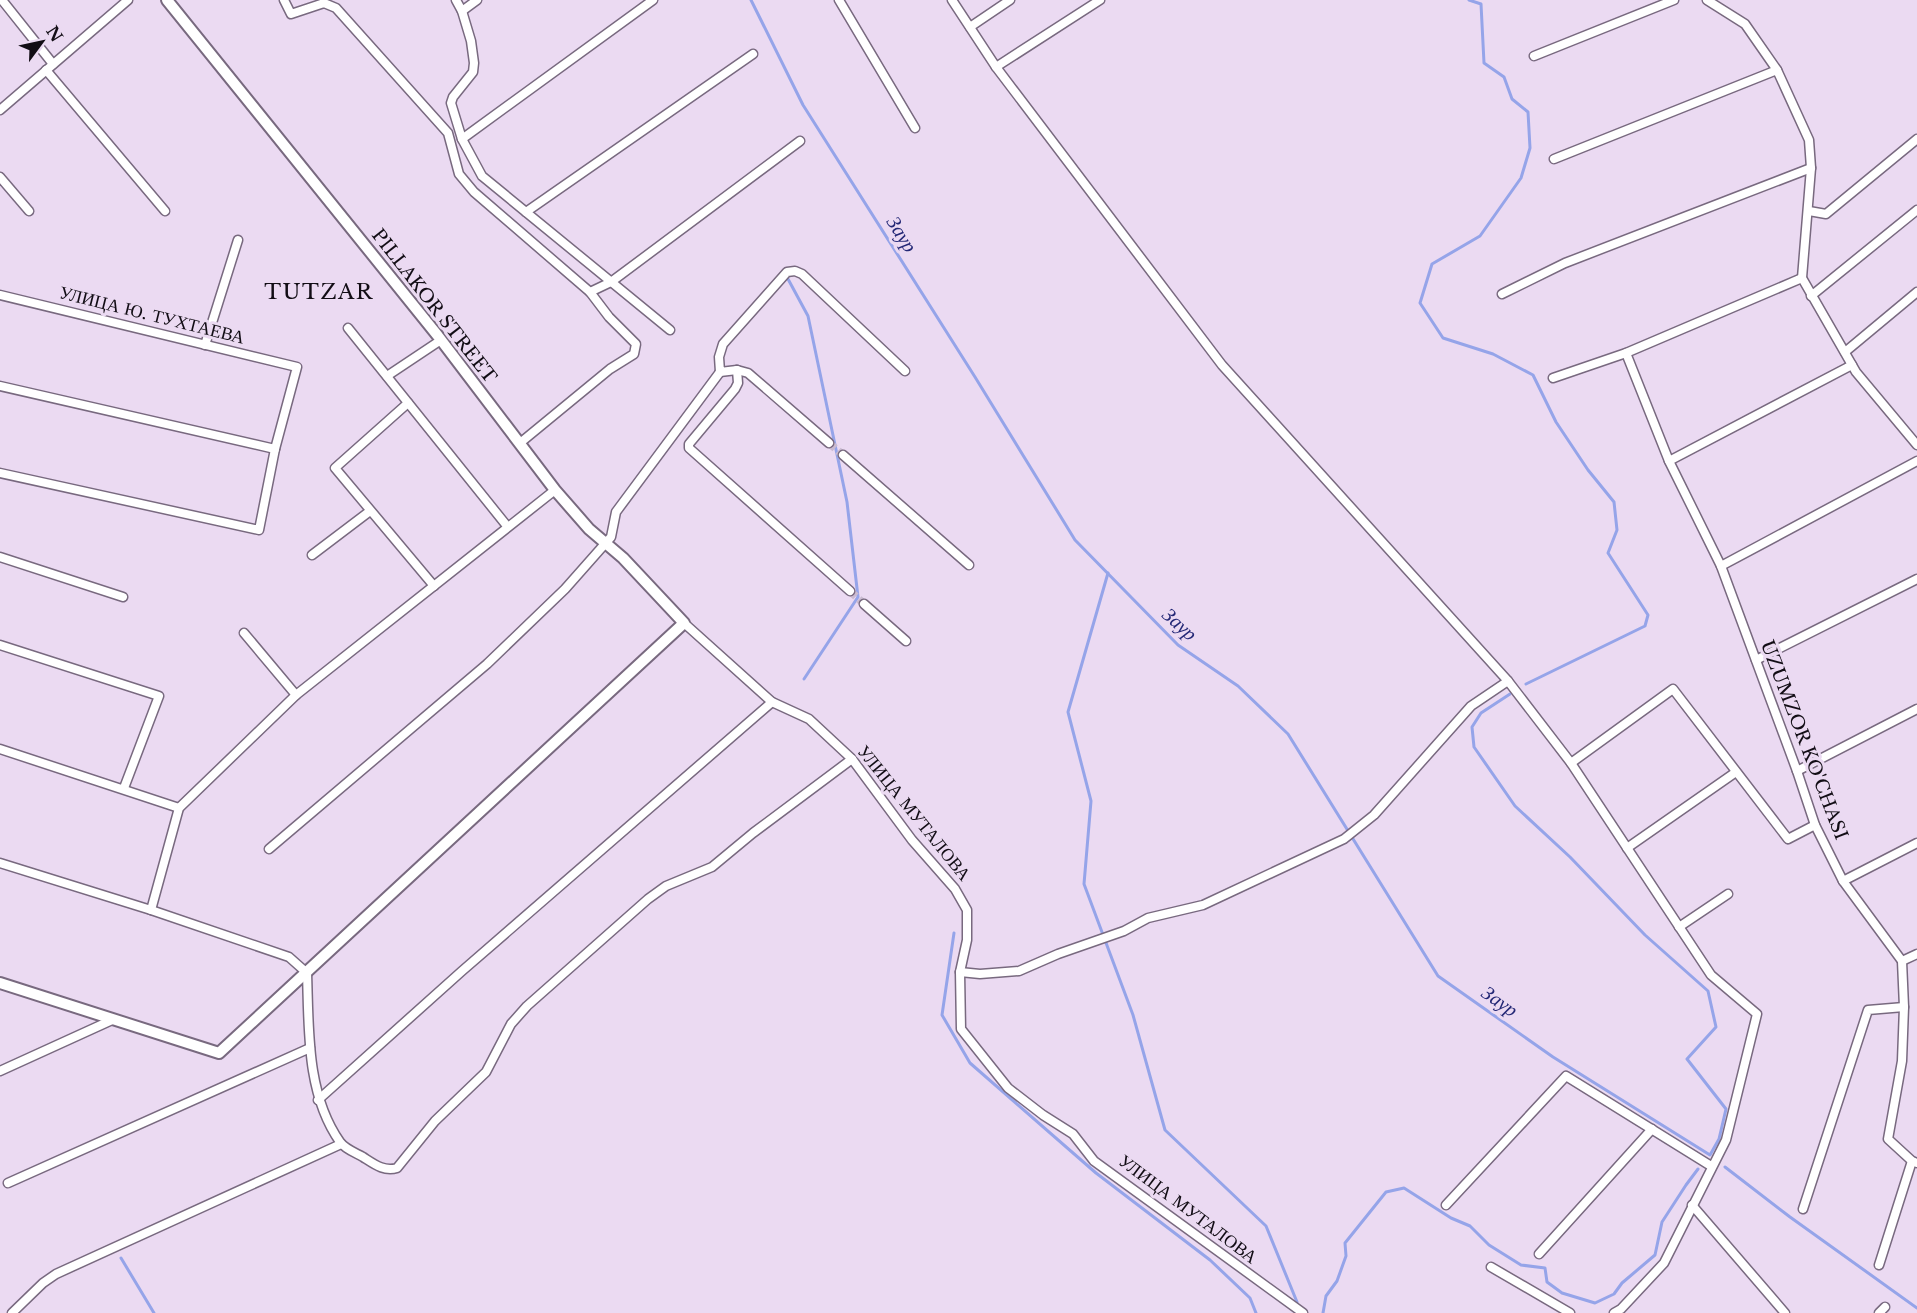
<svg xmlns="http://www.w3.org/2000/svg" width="1917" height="1313" font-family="'Libre Baskerville',serif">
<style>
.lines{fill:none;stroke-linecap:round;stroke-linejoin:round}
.stream{stroke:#95a4e9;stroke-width:3}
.minor-tunnel{stroke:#cabbd1;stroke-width:8;stroke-dasharray:8 4;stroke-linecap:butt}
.minor-casing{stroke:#78697f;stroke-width:11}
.tertiary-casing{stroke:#78697f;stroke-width:14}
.minor{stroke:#fff;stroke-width:8}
.tertiary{stroke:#fff;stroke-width:10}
.labels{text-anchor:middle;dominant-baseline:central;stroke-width:6;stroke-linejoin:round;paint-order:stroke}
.street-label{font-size:18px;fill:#120d15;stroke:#ebdaf2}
.water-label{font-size:20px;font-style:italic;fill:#242876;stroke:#ebdaf2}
.quarter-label{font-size:21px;letter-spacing:1.5px;fill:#120d15;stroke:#ebdaf2}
</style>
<rect width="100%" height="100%" fill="#ebdaf2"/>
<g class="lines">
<g class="stream">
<path d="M 751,0 L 803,105 L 975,377 L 1075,540 L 1178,645 L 1238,686 L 1288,734 L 1438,976 L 1553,1057 L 1710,1155 L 1719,1139 L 1726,1109 L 1687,1059 L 1716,1027 L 1708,991 L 1645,935 L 1570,857 L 1515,806 L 1474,747 L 1472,727 L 1481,713 L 1510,694"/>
<path d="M 1469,0 L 1481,4 L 1484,63 L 1504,77 L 1512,99 L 1528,112 L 1530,148 L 1521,178 L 1480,236 L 1432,264 L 1420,303 L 1443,338 L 1493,354 L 1533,375 L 1556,422 L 1588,470 L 1614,502 L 1617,530 L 1608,553 L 1648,615 L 1645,626 L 1526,684"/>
<path d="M 788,279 L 808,316 L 847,502 L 858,597 L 804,679"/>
<path d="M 1108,573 L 1068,712 L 1091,801 L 1084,884 L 1133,1015 L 1165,1130 L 1266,1226 L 1297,1302"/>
<path d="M 954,933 L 942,1015 L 970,1063 L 1096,1173 L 1210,1260 L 1250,1298 L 1256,1313"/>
<path d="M 1725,1167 L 1790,1217 L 1917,1308"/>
<path d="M 121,1258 L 154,1313"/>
<path d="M 1323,1313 L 1326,1296 L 1337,1281 L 1346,1256 L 1345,1243 L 1386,1192 L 1404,1188 L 1451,1218 L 1470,1226 L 1489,1245 L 1521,1265 L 1545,1268 L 1547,1282 L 1562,1293 L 1595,1303 L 1614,1294 L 1622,1283 L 1655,1255 L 1662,1222 L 1686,1185 L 1698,1169"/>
</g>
<g class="minor-tunnel">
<path d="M 829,443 L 843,455"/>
<path d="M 850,591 L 864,604"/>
</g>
<defs>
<g id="minor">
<path d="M 2,0 L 53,64"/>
<path d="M 284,0 L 291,14 L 324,3 L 336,8 L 448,133 L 459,174 L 474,192 L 590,292 L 611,282 L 800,141"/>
<path d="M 456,0 L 462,11 L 471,41 L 474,63 L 473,72 L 453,97 L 451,103 L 462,139 L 482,176 L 670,330"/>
<path d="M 839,0 L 915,128"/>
<path d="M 952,0 L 996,67 L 1222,365 L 1508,681 L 1571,763 L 1711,975 L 1757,1014 L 1726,1140 L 1664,1263 L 1621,1309 L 1614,1313"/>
<path d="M 1707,0 L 1745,24 L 1777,70 L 1809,140 L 1811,168 L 1802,278 L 1856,372 L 1917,445"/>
<path d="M 462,11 L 477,0"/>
<path d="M 970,27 L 1010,0"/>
<path d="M 1534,56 L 1674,0"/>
<path d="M 996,67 L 1100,0"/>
<path d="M 46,70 L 165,211"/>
<path d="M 0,110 L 128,0"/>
<path d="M 462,139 L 653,0"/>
<path d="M 1554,159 L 1777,70"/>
<path d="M 0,177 L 29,211"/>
<path d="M 1809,211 L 1826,214 L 1917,139"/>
<path d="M 526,212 L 753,54"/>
<path d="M 1502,294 L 1565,263 L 1811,168"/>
<path d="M 0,295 L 297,367 L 275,449 L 259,530 L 0,473"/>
<path d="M 1811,296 L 1917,210"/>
<path d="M 348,328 L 507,526"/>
<path d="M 205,345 L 238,240"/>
<path d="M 1845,352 L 1917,292"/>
<path d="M 1626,353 L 1669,461 L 1721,566 L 1797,771 L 1815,825 L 1843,881 L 1902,961 L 1904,1007 L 1902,1061 L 1888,1139 L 1912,1161 L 1917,1163"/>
<path d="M 737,370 L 738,383 L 735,389 L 689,444 L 689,448 L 850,591"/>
<path d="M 387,376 L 441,340"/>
<path d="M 1553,378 L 1626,353 L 1802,278"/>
<path d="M 0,386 L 275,449"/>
<path d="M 408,403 L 335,468 L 434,586"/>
<path d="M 520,443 L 610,369 L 634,354 L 636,344 L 609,317 L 590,292"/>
<path d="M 829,443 L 748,373 L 737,370 L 720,372 L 719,357 L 723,344 L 787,272 L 795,271 L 802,274 L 905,371"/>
<path d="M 843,455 L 969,565"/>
<path d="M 1669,461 L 1852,365"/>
<path d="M 312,555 L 370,511"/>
<path d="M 0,557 L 123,597"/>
<path d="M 1721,566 L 1917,461"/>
<path d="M 864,604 L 906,641"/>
<path d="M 684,623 L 772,702 L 809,719 L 852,759 L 912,840 L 955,889 L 967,910 L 967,940 L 960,972 L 961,1029 L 1008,1088 L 1043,1115 L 1073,1134 L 1094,1161 L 1303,1313"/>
<path d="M 244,633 L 296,695"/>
<path d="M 0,645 L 159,696 L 124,788"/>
<path d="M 1756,660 L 1917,579"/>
<path d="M 0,749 L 179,808"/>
<path d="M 1571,763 L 1673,689 L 1788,839 L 1815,825"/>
<path d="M 1797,771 L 1917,709"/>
<path d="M 1627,848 L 1736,772"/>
<path d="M 269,849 L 487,664 L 565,589 L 611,537 L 616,512 L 720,372"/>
<path d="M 0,863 L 151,910 L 289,957 L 307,973 C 309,1029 306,1094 340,1142 C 345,1149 356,1153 363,1157 C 374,1164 384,1172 397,1168 L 435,1121 L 486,1072 L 511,1024 L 527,1006 L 648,899 L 666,886 L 712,867 L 753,833 L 852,759"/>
<path d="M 1843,881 L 1917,843"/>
<path d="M 151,910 L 179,808 L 296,695 L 555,490"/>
<path d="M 1679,927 L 1728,894"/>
<path d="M 1902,961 L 1917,954"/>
<path d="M 960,972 L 980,974 L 1019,971 L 1058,954 L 1124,931 L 1148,918 L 1203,905 L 1344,839 L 1374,815 L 1471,706 L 1508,681"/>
<path d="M 0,1071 L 112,1020"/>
<path d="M 318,1100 L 462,971 L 772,702"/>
<path d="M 8,1183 L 310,1048"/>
<path d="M 1446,1205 L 1566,1076 L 1711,1166"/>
<path d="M 1692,1205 L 1785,1313"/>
<path d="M 1803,1209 L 1868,1010 L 1904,1007"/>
<path d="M 1539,1254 L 1652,1129"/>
<path d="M 1879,1265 L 1912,1161"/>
<path d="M 1491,1267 L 1570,1313"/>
<path d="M 12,1313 L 43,1283 L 56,1274 L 341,1144"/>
<path d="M 1879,1313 L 1885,1307"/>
</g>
<path id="tertiary" d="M 0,983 L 219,1053 L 684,623 L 623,558 L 589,529 L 555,490 L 438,336 L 167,0"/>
</defs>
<use href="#minor" class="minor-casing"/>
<use href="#tertiary" class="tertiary-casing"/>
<use href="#minor" class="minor"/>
<use href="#tertiary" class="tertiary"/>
</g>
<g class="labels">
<g class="street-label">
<text transform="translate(434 306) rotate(52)">PILLAKOR STREET</text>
<text transform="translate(152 315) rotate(14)">УЛИЦА Ю. ТУХТАЕВА</text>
<text transform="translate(1804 740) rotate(69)">UZUMZOR KO'CHASI</text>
<text transform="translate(914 813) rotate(51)">УЛИЦА МУТАЛОВА</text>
<text transform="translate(1188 1209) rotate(37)">УЛИЦА МУТАЛОВА</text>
</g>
<g class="water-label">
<text transform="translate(902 234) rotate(58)">Заур</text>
<text transform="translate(1180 624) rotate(42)">Заур</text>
<text transform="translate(1500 1001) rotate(35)">Заур</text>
</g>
<g class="quarter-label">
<text x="319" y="292">TUTZAR</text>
</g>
</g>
<g transform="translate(42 42) rotate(57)" stroke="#ebdaf2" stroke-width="4.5" paint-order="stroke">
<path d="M0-4.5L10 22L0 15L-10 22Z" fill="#120d15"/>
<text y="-9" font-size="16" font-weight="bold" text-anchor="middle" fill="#120d15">N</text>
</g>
</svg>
